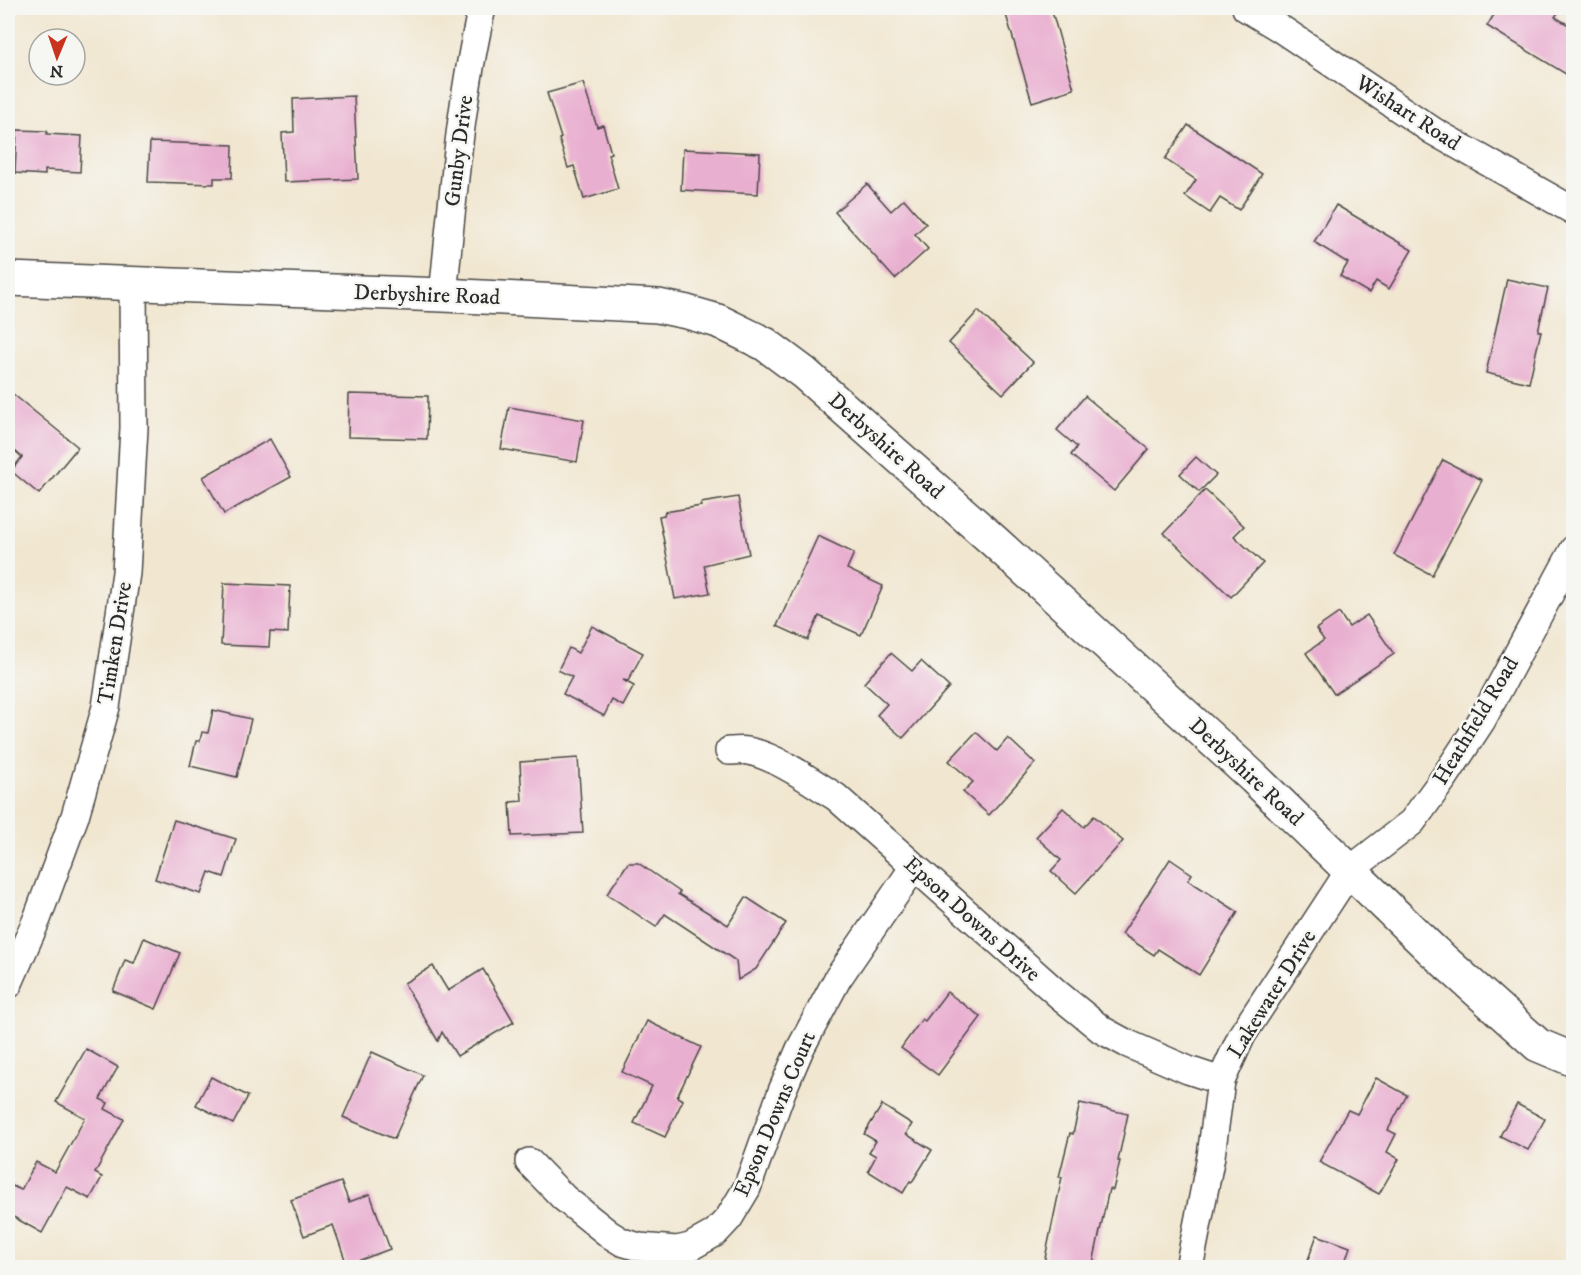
<svg xmlns="http://www.w3.org/2000/svg" width="1581" height="1275" font-family="'IM FELL DW Pica',serif">
<style>
.building{fill:#e9afd0}
.lines{fill:none;stroke-linecap:round;stroke-linejoin:round}
.street-casing{stroke:#494744;stroke-width:30}
.secondary-casing{stroke:#494744;stroke-width:36}
.street{stroke:#fff;stroke-width:27}
.secondary{stroke:#fff;stroke-width:33}
.labels{text-anchor:middle;dominant-baseline:central;stroke-width:5;stroke-linejoin:round;paint-order:stroke}
.street-label{font-size:22px;fill:#2b2b2b;stroke:#f6f6f2}
</style>
<rect width="100%" height="100%" fill="#f6f6f2"/>
<filter id="ink" filterUnits="userSpaceOnUse"><feTurbulence type="fractalNoise" baseFrequency=".0167" numOctaves="2"/><feDisplacementMap in="SourceGraphic" scale="12" xChannelSelector="R" yChannelSelector="G"/><feConvolveMatrix kernelMatrix="1 2 1 2 8 2 1 2 1" color-interpolation-filters="sRGB"/></filter>
<filter id="wash" filterUnits="userSpaceOnUse"><feTurbulence type="fractalNoise" baseFrequency=".008" numOctaves="4" result="noise"/><feDisplacementMap in="SourceGraphic" scale="24" xChannelSelector="R" yChannelSelector="G"/><feGaussianBlur stdDeviation="1.35" result="paint"/><feColorMatrix in="noise" values="0 0 0 0 0 0 0 0 0 0 0 0 0 0 0 0 0 1.4 0 .05"/><feComposite in="paint" operator="in"/></filter>
<g filter="url(#wash)">
<rect width="100%" height="100%" fill="#f1e7d1"/>
<g id="blocks">
<g class="building">
<path d="M 1004,8 L 1051,8 L 1074,89 L 1032,102 Z"/>
<path d="M 1498,8 L 1561,8 L 1555,17 L 1574,28 L 1574,79 L 1487,26 Z"/>
<path d="M 583,83 L 597,127 L 603,125 L 611,153 L 608,154 L 618,189 L 584,199 L 574,166 L 568,168 L 559,139 L 561,138 L 547,93 Z"/>
<path d="M 354,96 L 358,179 L 284,182 L 282,133 L 294,132 L 293,99 Z"/>
<path d="M 1188,125 L 1262,174 L 1239,210 L 1220,198 L 1210,213 L 1185,196 L 1196,180 L 1165,159 Z"/>
<path d="M 17,130 L 47,131 L 47,134 L 82,136 L 80,172 L 45,170 L 45,175 L 15,173 Z"/>
<path d="M 150,142 L 233,145 L 232,178 L 214,178 L 214,184 L 148,182 Z"/>
<path d="M 683,149 L 760,153 L 758,194 L 681,190 Z"/>
<path d="M 867,184 L 891,211 L 904,199 L 926,224 L 915,234 L 928,249 L 895,279 L 835,212 Z"/>
<path d="M 1336,205 L 1412,250 L 1389,289 L 1376,281 L 1369,293 L 1340,276 L 1348,263 L 1314,242 Z"/>
<path d="M 1507,279 L 1548,288 L 1538,331 L 1541,331 L 1529,383 L 1486,373 Z"/>
<path d="M 978,311 L 1033,362 L 1003,394 L 949,343 Z"/>
<path d="M 8,390 L 78,447 L 39,494 L 11,471 L 22,457 L 8,445 Z"/>
<path d="M 349,394 L 428,396 L 427,439 L 348,437 Z"/>
<path d="M 1085,396 L 1149,449 L 1114,491 L 1071,455 L 1077,447 L 1057,430 Z"/>
<path d="M 509,407 L 584,420 L 577,462 L 501,449 Z"/>
<path d="M 270,439 L 291,477 L 224,514 L 203,477 Z"/>
<path d="M 1196,457 L 1216,475 L 1199,492 L 1180,474 Z"/>
<path d="M 1443,460 L 1482,480 L 1432,575 L 1394,555 Z"/>
<path d="M 1205,490 L 1244,526 L 1234,536 L 1263,563 L 1231,597 L 1164,533 Z"/>
<path d="M 738,497 L 749,554 L 704,565 L 710,593 L 675,599 L 659,516 L 664,515 L 665,512 L 701,506 L 701,503 Z"/>
<path d="M 818,536 L 854,553 L 847,569 L 883,586 L 861,635 L 819,616 L 808,640 L 777,626 Z"/>
<path d="M 224,583 L 290,586 L 288,633 L 270,632 L 269,647 L 221,645 Z"/>
<path d="M 1339,613 L 1349,627 L 1367,615 L 1394,654 L 1334,694 L 1306,653 L 1324,640 L 1316,629 Z"/>
<path d="M 592,626 L 643,653 L 628,681 L 623,680 L 634,686 L 623,706 L 612,700 L 604,716 L 563,694 L 572,677 L 558,670 L 569,648 L 578,653 Z"/>
<path d="M 891,653 L 912,671 L 921,661 L 949,687 L 903,738 L 877,715 L 887,704 L 864,683 Z"/>
<path d="M 213,710 L 251,719 L 237,777 L 190,766 L 196,741 L 200,741 L 202,732 L 208,733 Z"/>
<path d="M 976,732 L 997,751 L 1008,738 L 1035,763 L 989,815 L 963,792 L 973,782 L 949,761 Z"/>
<path d="M 578,758 L 583,833 L 512,836 L 510,802 L 522,801 L 520,762 Z"/>
<path d="M 1063,808 L 1084,827 L 1094,816 L 1123,841 L 1076,893 L 1051,871 L 1061,860 L 1036,837 Z"/>
<path d="M 174,820 L 236,839 L 224,877 L 209,872 L 201,894 L 155,879 Z"/>
<path d="M 1170,859 L 1192,874 L 1188,880 L 1238,912 L 1199,975 L 1158,949 L 1154,955 L 1122,934 Z"/>
<path d="M 628,863 L 638,863 L 680,892 L 678,894 L 728,925 L 746,897 L 786,923 L 756,969 L 738,980 L 736,961 L 665,914 L 656,927 L 607,894 Z"/>
<path d="M 144,938 L 180,953 L 156,1009 L 113,991 L 125,960 L 134,963 Z"/>
<path d="M 433,966 L 448,991 L 483,969 L 514,1022 L 457,1056 L 442,1032 L 438,1041 L 404,983 Z"/>
<path d="M 947,992 L 981,1017 L 938,1075 L 901,1048 L 922,1019 L 925,1021 Z"/>
<path d="M 647,1021 L 701,1047 L 677,1097 L 683,1100 L 665,1137 L 634,1123 L 652,1086 L 622,1072 Z"/>
<path d="M 86,1049 L 118,1067 L 100,1099 L 108,1103 L 105,1109 L 124,1119 L 95,1173 L 102,1177 L 90,1199 L 67,1187 L 42,1233 L 8,1214 L 8,1184 L 21,1190 L 36,1162 L 55,1172 L 85,1118 L 56,1102 Z"/>
<path d="M 372,1052 L 423,1075 L 394,1139 L 343,1117 Z"/>
<path d="M 211,1077 L 248,1096 L 233,1124 L 196,1105 Z"/>
<path d="M 1376,1078 L 1407,1095 L 1388,1130 L 1396,1134 L 1387,1152 L 1399,1159 L 1379,1194 L 1319,1162 L 1348,1110 L 1357,1114 Z"/>
<path d="M 1080,1103 L 1128,1114 L 1118,1161 L 1120,1161 L 1113,1190 L 1109,1189 L 1092,1268 L 1043,1268 L 1062,1177 L 1059,1177 L 1070,1133 L 1073,1134 Z"/>
<path d="M 1517,1104 L 1545,1119 L 1528,1150 L 1500,1136 Z"/>
<path d="M 882,1105 L 912,1124 L 906,1134 L 932,1150 L 912,1182 L 910,1181 L 903,1193 L 868,1171 L 876,1156 L 869,1152 L 876,1141 L 864,1134 Z"/>
<path d="M 341,1182 L 349,1202 L 370,1194 L 390,1249 L 347,1265 L 333,1225 L 304,1236 L 291,1200 Z"/>
<path d="M 1317,1235 L 1350,1247 L 1343,1268 L 1305,1268 Z"/>
</g>
</g>
</g>
<g filter="url(#ink)">
<use href="#blocks" fill-opacity="0" stroke="#494744" stroke-width="1.5"/>
<g class="lines">
<defs>
<g id="street">
<path d="M 1246,8 L 1281,29 L 1433,131 L 1574,211"/>
<path d="M 443,295 C 453,199 460,102 482,8"/>
<path d="M 729,751 C 735,751 742,750 748,751 C 776,756 812,782 836,797 L 1059,995 L 1102,1030 L 1126,1043 L 1188,1070 L 1221,1081"/>
<path d="M 8,985 L 37,919 L 75,816 L 106,707 L 126,573 L 134,428 L 133,284"/>
<path d="M 529,1162 L 564,1198 L 609,1234 L 622,1242 L 639,1247 L 677,1250 L 690,1247 L 715,1233 L 729,1218 L 747,1188 L 782,1091 L 800,1049 L 838,978 L 914,867"/>
<path d="M 1189,1268 L 1211,1156 L 1221,1081 L 1242,1035 L 1350,870 L 1412,822 L 1444,778 L 1482,720 L 1574,549"/>
</g>
<path id="secondary" d="M 8,279 L 443,295 L 658,306 L 687,312 L 718,321 L 765,344 L 804,373 L 995,542 L 1254,778 L 1432,950 L 1538,1045 L 1574,1060"/>
</defs>
<use href="#street" class="street-casing"/>
<use href="#secondary" class="secondary-casing"/>
<use href="#street" class="street"/>
<use href="#secondary" class="secondary"/>
</g>
</g>
<g class="labels">
<g class="street-label">
<text transform="translate(1408 113) rotate(33)">Wishart Road</text>
<text transform="translate(459 151) rotate(-83)">Gunby Drive</text>
<text transform="translate(427 295) rotate(2)">Derbyshire Road</text>
<text transform="translate(886 446) rotate(42)">Derbyshire Road</text>
<text transform="translate(115 643) rotate(-81)">Timken Drive</text>
<text transform="translate(1476 721) rotate(-59)">Heathfield Road</text>
<text transform="translate(1246 772) rotate(43)">Derbyshire Road</text>
<text transform="translate(972 919) rotate(42)">Epson Downs Drive</text>
<text transform="translate(1272 994) rotate(-58)">Lakewater Drive</text>
<text transform="translate(775 1114) rotate(-67)">Epson Downs Court</text>
</g>
</g>
<rect width="1581" height="1275" fill="none" stroke="#f6f6f2" stroke-width="30"/>
<g transform="translate(57 57) rotate(182)"><circle r="28" fill="#f6f6f2" stroke="#a5a5a2" stroke-width="1.5"/>
<path d="M0-4.5L10 22L0 15L-10 22Z" fill="#c8321e"/>
<text y="-9" font-size="16" font-weight="bold" text-anchor="middle" fill="#2b2b2b">N</text>
</g>
</svg>
